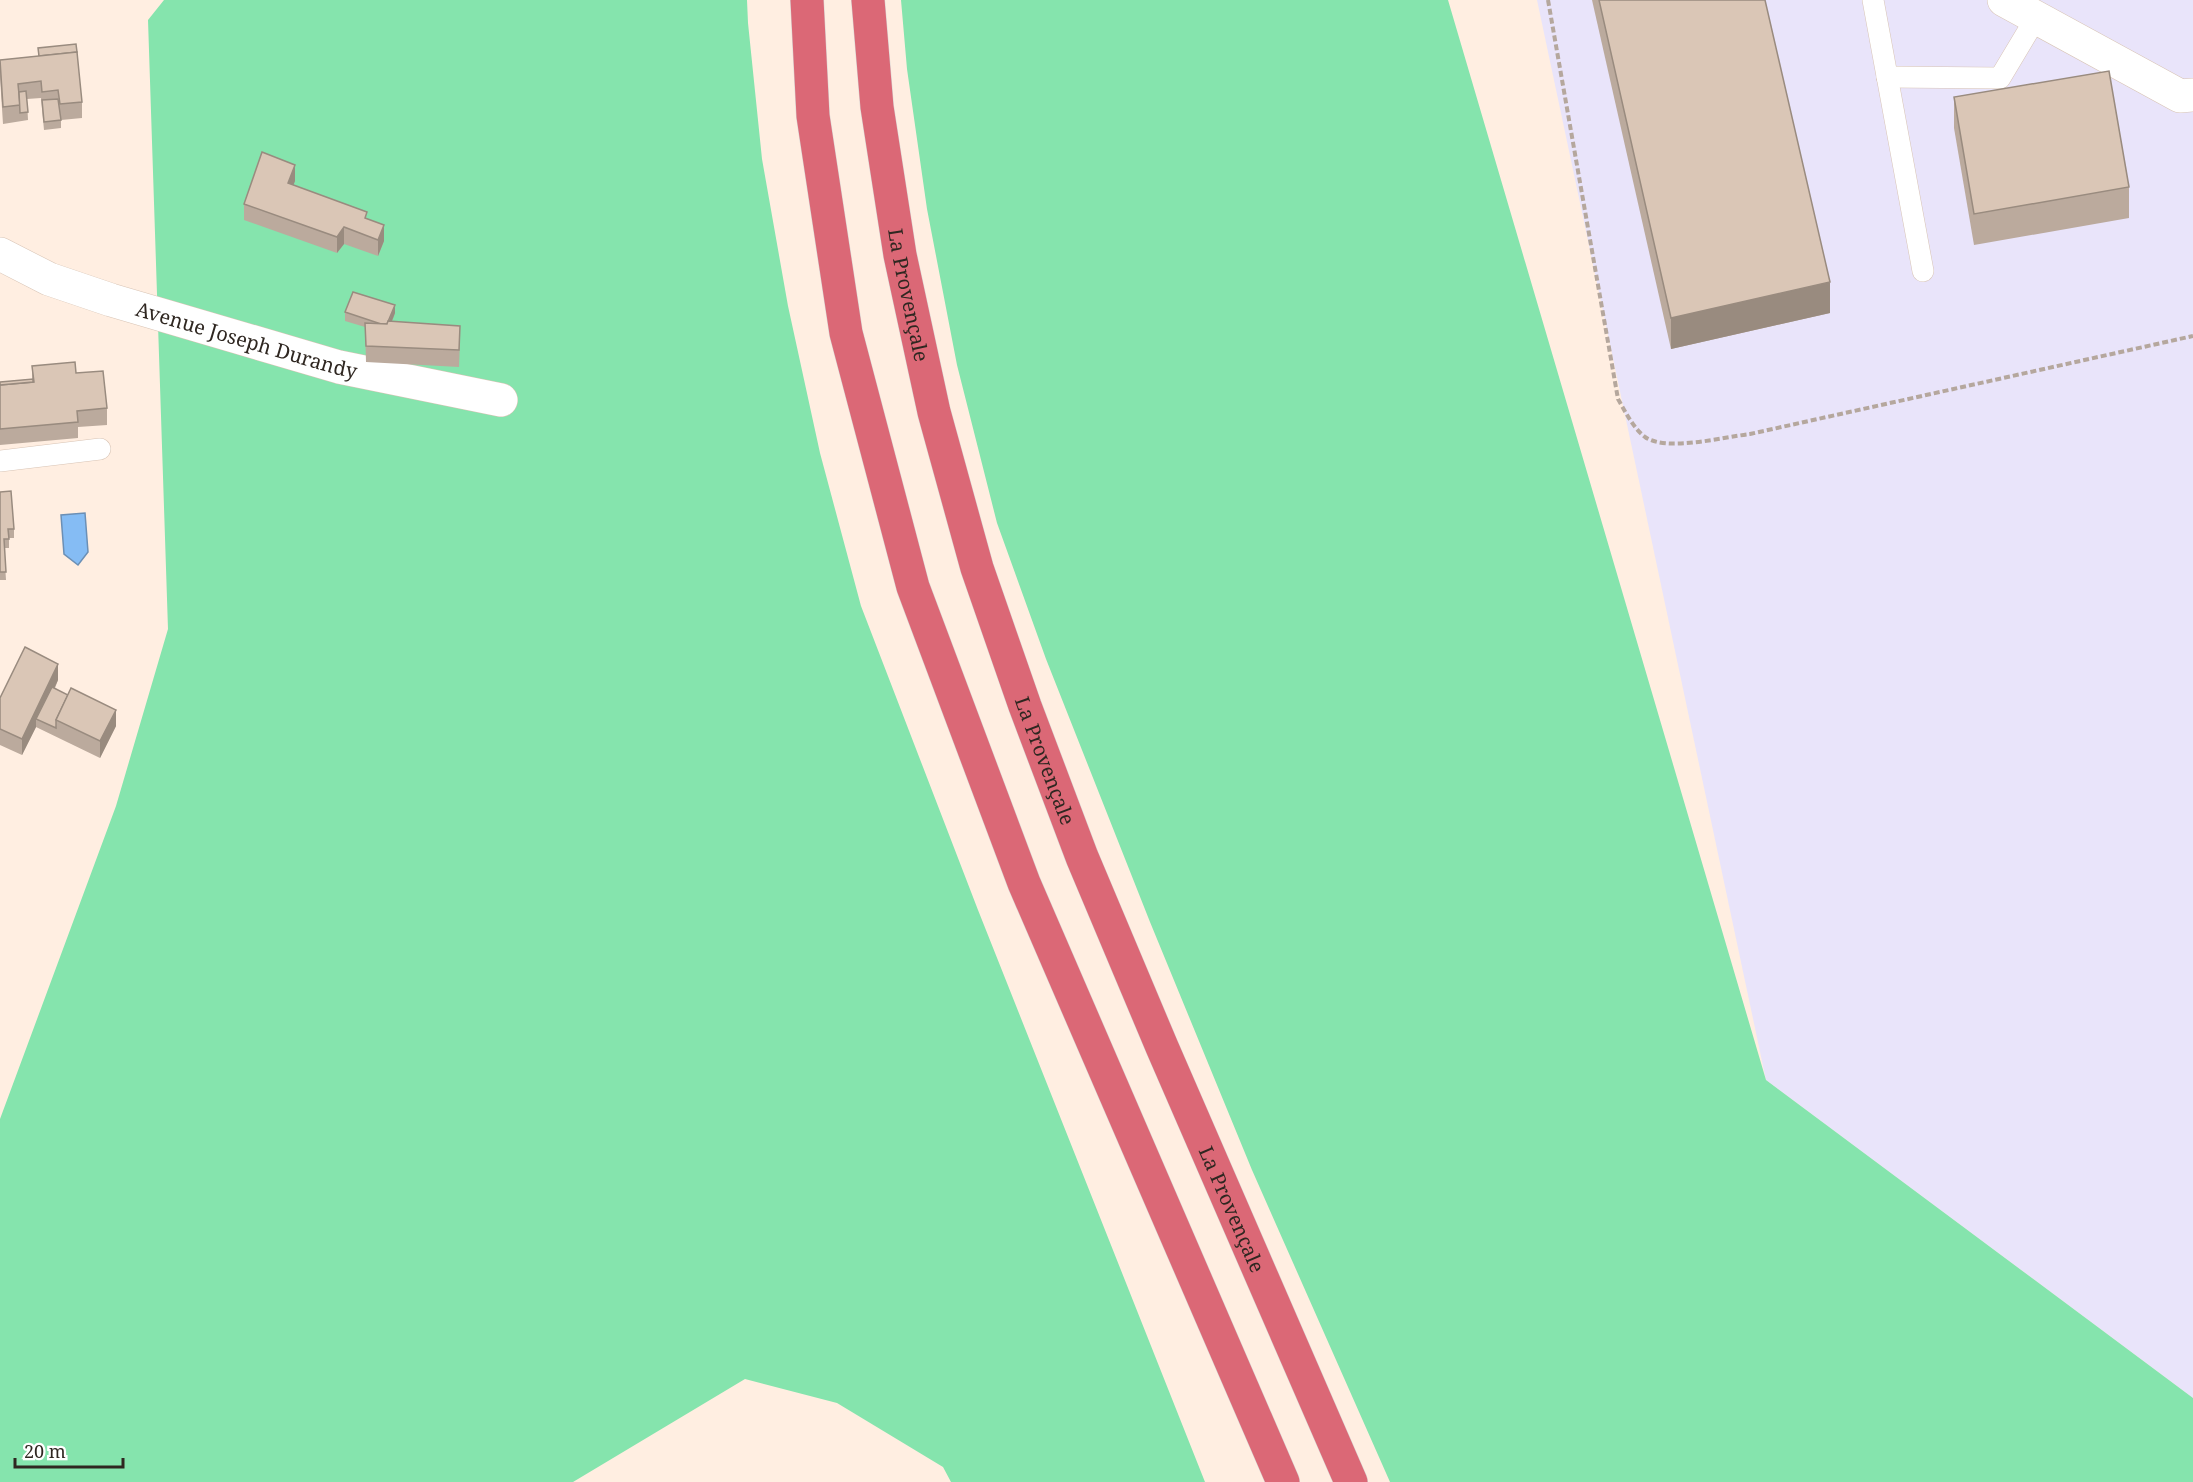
<svg xmlns="http://www.w3.org/2000/svg" width="2193" height="1482" font-family="'Noto Serif',serif">
<style>
.industrial{fill:#e9e4fa}
.green{fill:#85e4ad}
.water{fill:#85bcf4;stroke:#6b8fb5;stroke-width:1.5}
.lines{fill:none;stroke-linecap:round;stroke-linejoin:round}
.lane-casing{stroke:#d8c4b5;stroke-width:22}
.street-casing{stroke:#d8c4b5;stroke-width:34}
.highway-casing{stroke:#d5d4d3;stroke-width:34}
.path{stroke:#b5a79d;stroke-width:4;stroke-dasharray:6 3;stroke-linecap:butt}
.lane{stroke:#fff;stroke-width:21}
.street{stroke:#fff;stroke-width:33}
.highway{stroke:#db6876;stroke-width:33}
.wall{fill:#bbaa9d}
.shaded-wall{fill:#998b7f}
.building{fill:#dac6b6;stroke:#998b7f;stroke-width:1.5}
.labels{text-anchor:middle;dominant-baseline:central;stroke-width:5;stroke-linejoin:round;paint-order:stroke}
.street-label{font-size:20px;fill:#2f2721;stroke:#fff}
</style>
<rect width="100%" height="100%" fill="#ffeee1"/>
<path class="industrial" d="M 1537,0 L 2193,0 L 2193,1398 L 1766,1080 Z"/>
<g class="green">
<path d="M 164,0 L 747,0 L 748,23 L 762,159 L 788,306 L 820,453 L 861,606 L 978,910 L 1205,1482 L 951,1482 L 943,1467 L 837,1403 L 745,1379 L 573,1482 L 0,1482 L 0,1119 L 116,806 L 168,629 L 148,20 Z"/>
<path d="M 901,0 L 1448,0 L 1766,1080 L 2193,1398 L 2193,1482 L 1390,1482 L 1252,1170 L 1150,922 L 1046,659 L 997,523 L 957,365 L 927,209 L 907,69 Z"/>
</g>
<path class="water" d="M 85,513 L 88,552 L 78,565 L 64,554 L 61,515 Z"/>
<g class="lines">
<defs>
<g id="lane">
<path d="M 1873,0 L 1923,271"/>
<path d="M 1887,77 L 2000,78 L 2036,18"/>
<path d="M 0,461 L 100,449"/>
</g>
<g id="street">
<path d="M 2004,0 L 2180,96 L 2193,95"/>
<path id="s1" d="M 0,254 L 49,279 L 111,300 L 339,367 L 501,400"/>
</g>
<g id="highway">
<path d="M 807,0 L 813,116 L 846,333 L 913,587 L 1024,883 L 1283,1482"/>
<path id="s2" d="M 868,0 L 877,107 L 900,255 L 934,412 L 977,568 L 1025,706 L 1082,857 L 1162,1047 L 1351,1482"/>
</g>
</defs>
<use href="#lane" class="lane-casing"/>
<use href="#street" class="street-casing"/>
<use href="#highway" class="highway-casing"/>
<path class="path" d="M 1548,0 L 1618,399 C 1625,411 1633,428 1645,437 C 1666,452 1724,437 1750,434 L 2193,336"/>
<use href="#lane" class="lane"/>
<use href="#street" class="street"/>
<use href="#highway" class="highway"/>
</g>
<g class="wall">
<path d="M 1592,0 L 1765,0 L 1830,313 L 1671,349 Z"/>
<path d="M 38,48 L 82,102 L 82,118 L 61,120 L 61,128 L 44,130 L 41,98 L 27,99 L 28,120 L 3,124 L 0,77 L 0,60 L 38,56 Z"/>
<path d="M 1954,97 L 2129,187 L 2129,218 L 1974,245 L 1954,128 Z"/>
<path d="M 295,181 L 293,185 L 367,218 L 384,241 L 378,256 L 344,244 L 337,253 L 244,220 L 244,204 Z"/>
<path d="M 345,312 L 395,313 L 392,321 L 460,342 L 459,367 L 366,362 L 365,327 L 345,321 Z"/>
<path d="M 32,366 L 76,373 L 107,408 L 107,425 L 78,427 L 78,438 L 0,445 L 0,382 L 32,379 Z"/>
<path d="M 0,492 L 14,529 L 14,538 L 9,538 L 9,548 L 4,548 L 6,580 L 0,580 Z"/>
<path d="M 58,680 L 55,688 L 116,726 L 100,758 L 36,727 L 22,755 L 0,745 L 0,698 Z"/>
</g>
<g class="shaded-wall">
<path d="M 295,165 L 295,181 L 288,199 L 288,183 Z"/>
<path d="M 384,225 L 384,241 L 378,256 L 378,240 Z"/>
<path d="M 344,227 L 344,244 L 337,253 L 337,237 Z"/>
<path d="M 1830,282 L 1830,313 L 1671,349 L 1671,318 Z"/>
<path d="M 395,305 L 395,313 L 387,334 L 387,326 Z"/>
<path d="M 58,664 L 58,680 L 39,721 L 36,719 L 36,727 L 22,755 L 22,739 Z"/>
<path d="M 116,710 L 116,726 L 100,758 L 100,741 Z"/>
</g>
<g class="building">
<path d="M 1599,0 L 1765,0 L 1830,282 L 1671,318 Z"/>
<path d="M 76,44 L 77,52 L 39,56 L 38,48 Z"/>
<path d="M 77,52 L 82,102 L 60,104 L 58,90 L 42,92 L 41,81 L 18,84 L 20,105 L 3,107 L 0,60 Z"/>
<path d="M 2109,71 L 2129,187 L 1974,214 L 1954,97 Z"/>
<path d="M 26,91 L 28,112 L 20,113 L 19,92 Z"/>
<path d="M 58,99 L 61,120 L 44,122 L 42,100 Z"/>
<path d="M 262,152 L 295,165 L 288,183 L 367,212 L 365,218 L 384,225 L 378,240 L 344,227 L 337,237 L 244,204 Z"/>
<path d="M 353,292 L 395,305 L 387,324 L 381,324 L 345,312 Z"/>
<path d="M 388,321 L 460,326 L 459,350 L 366,346 L 365,323 L 387,324 Z"/>
<path d="M 75,362 L 76,373 L 103,371 L 107,408 L 77,411 L 78,422 L 0,429 L 0,385 L 34,382 L 32,366 Z"/>
<path d="M 33,379 L 33,382 L 0,385 L 0,382 Z"/>
<path d="M 11,491 L 14,529 L 8,529 L 9,539 L 4,539 L 6,572 L 0,572 L 0,492 Z"/>
<path d="M 25,647 L 58,664 L 22,739 L 0,729 L 0,698 Z"/>
<path d="M 52,687 L 68,695 L 56,720 L 56,728 L 36,719 Z"/>
<path d="M 71,688 L 116,710 L 100,741 L 56,720 Z"/>
</g>
<g class="labels">
<g class="street-label">
<text stroke="none"><textPath href="#s2" startOffset="298">La Provençale</textPath></text>
<text stroke="none"><textPath href="#s1" startOffset="262">Avenue Joseph Durandy</textPath></text>
<text stroke="none"><textPath href="#s2" startOffset="784">La Provençale</textPath></text>
<text stroke="none"><textPath href="#s2" startOffset="1270">La Provençale</textPath></text>
</g>
</g>
<path d="M15 1458v9h108v-9" fill="none" stroke="#2f2721" stroke-width="3"/>
<text x="24" y="1458" font-size="18" fill="#2f2721" stroke="#ffffff" stroke-width="4.5" paint-order="stroke">20 m</text>
</svg>
